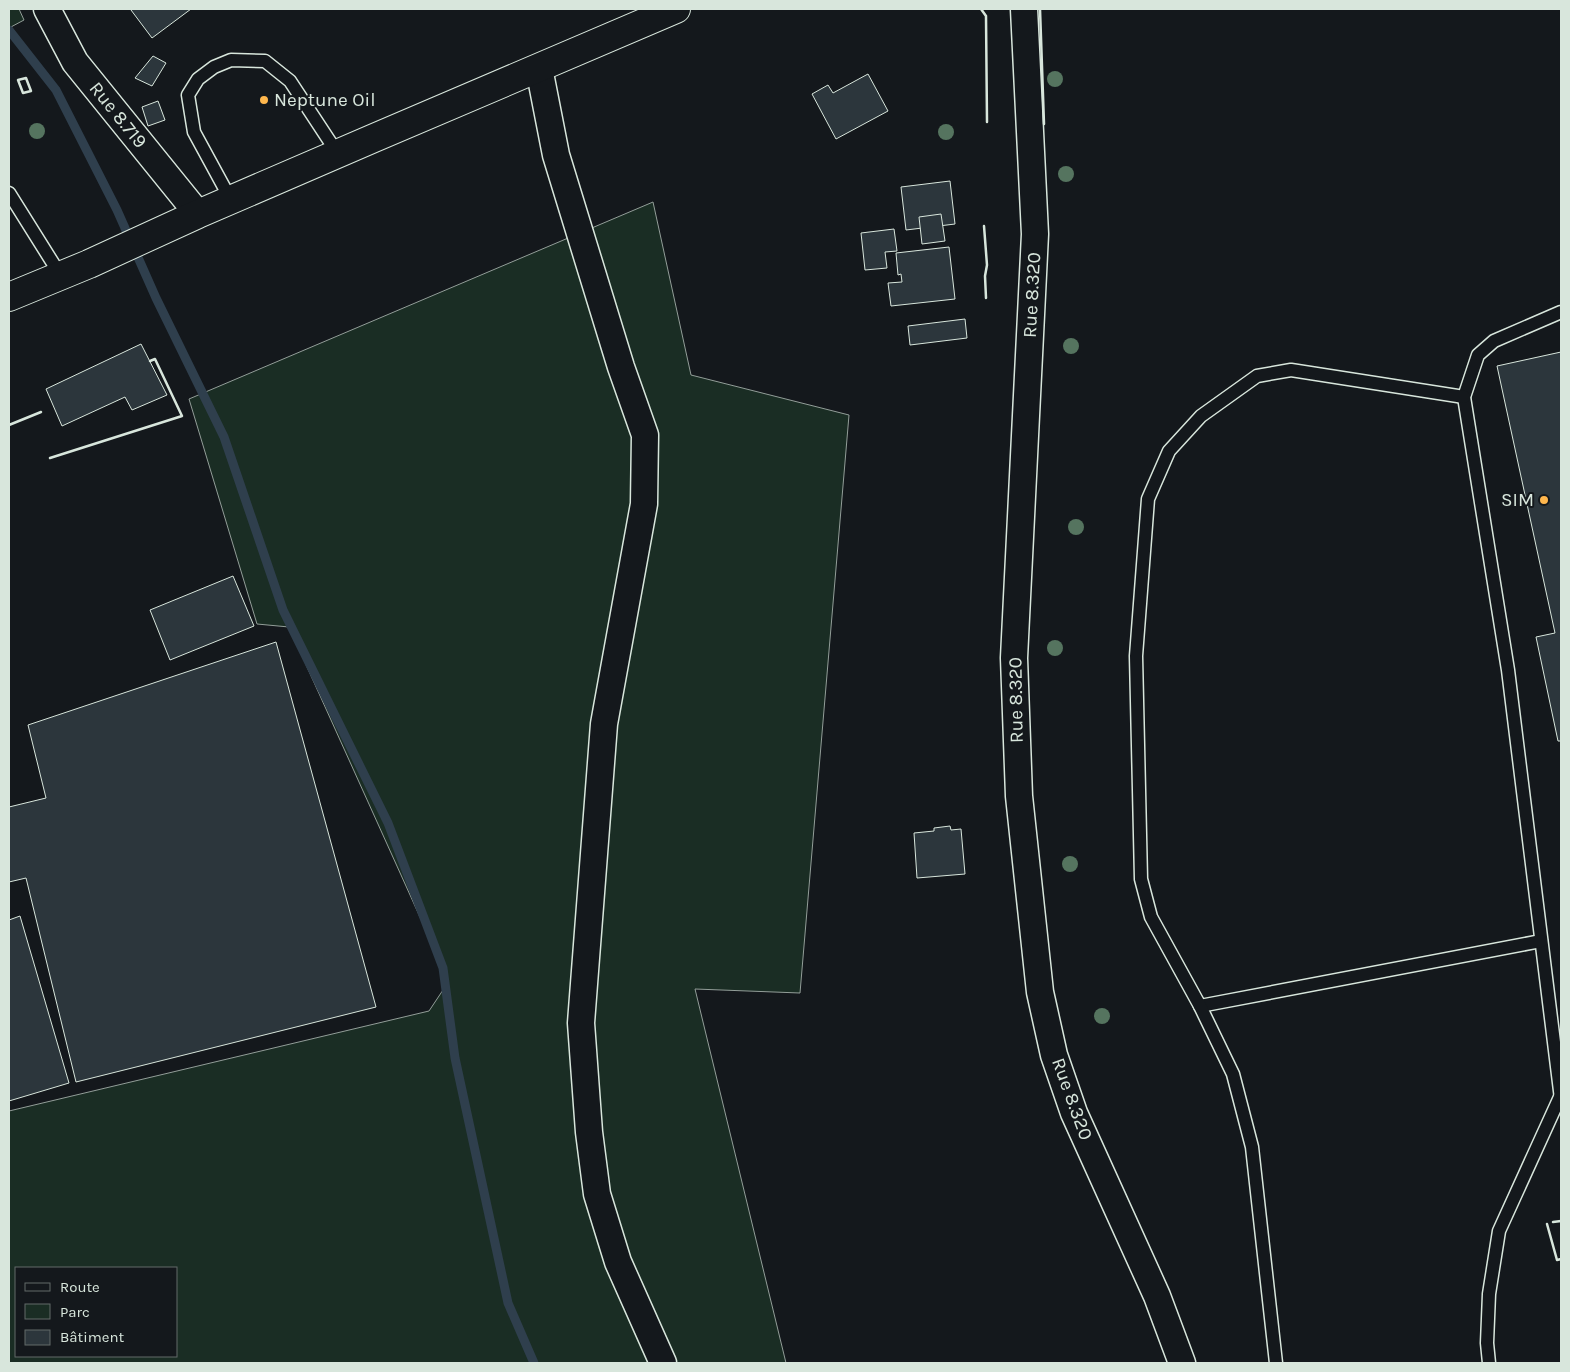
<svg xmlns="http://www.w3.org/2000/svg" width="1570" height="1372" font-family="Karla,sans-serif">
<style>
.green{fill:#1a2d24;stroke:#939e99;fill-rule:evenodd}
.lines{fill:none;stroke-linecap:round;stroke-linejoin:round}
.stream{stroke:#2f3f4d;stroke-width:9}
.building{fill:#2c363c;stroke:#d8e6dc}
.service-casing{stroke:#d8e6dc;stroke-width:15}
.minor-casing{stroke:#d8e6dc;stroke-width:29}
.trunk-casing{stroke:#d8e6dc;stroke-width:30}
.service{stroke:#14181c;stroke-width:12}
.minor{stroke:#14181c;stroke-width:26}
.trunk{stroke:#14181c;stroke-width:28}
.wall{stroke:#d8e6dc;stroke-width:2.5}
.tree{fill:#55745f}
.poi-dot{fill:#ffb74d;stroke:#14181c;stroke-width:2}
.labels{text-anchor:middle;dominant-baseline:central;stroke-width:4;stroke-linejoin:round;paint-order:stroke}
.poi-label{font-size:19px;fill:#d8e6dc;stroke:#14181c;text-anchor:start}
.street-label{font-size:19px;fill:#d8e6dc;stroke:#14181c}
</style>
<rect width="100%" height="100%" fill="#14181c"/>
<g class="green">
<path d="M 9,9 L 19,9 L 24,20 L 9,28 Z"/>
<path d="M 653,202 L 691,375 L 849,415 L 800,993 L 695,989 L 786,1363 L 9,1363 L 9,1111 L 429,1011 L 447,984 L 443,968 L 289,627 L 257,624 L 189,399 ZM 16,1268 L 176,1268 L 176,1356 L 16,1356 Z"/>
</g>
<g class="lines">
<path class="stream" d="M 9,30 L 56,90 L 117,210 L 156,298 L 224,437 L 283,610 L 388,823 L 443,968 L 455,1058 L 508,1303 L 534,1363"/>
</g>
<g class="building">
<path d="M 133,9 L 191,9 L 152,38 L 131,10 Z"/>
<path d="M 153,56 L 166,63 L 152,86 L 135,78 Z"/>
<path d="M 868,74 L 888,111 L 836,139 L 812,94 L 828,85 L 833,93 Z"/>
<path d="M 158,101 L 165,120 L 148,126 L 142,107 Z"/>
<path d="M 950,181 L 955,224 L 906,230 L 901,187 Z"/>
<path d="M 941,214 L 945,241 L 922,244 L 919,217 Z"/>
<path d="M 894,229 L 897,251 L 885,252 L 887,268 L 865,270 L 861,233 Z"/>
<path d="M 949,247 L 955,299 L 891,306 L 888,283 L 902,282 L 901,274 L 898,275 L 896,253 Z"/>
<path d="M 965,319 L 967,338 L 910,345 L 908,326 Z"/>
<path d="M 141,344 L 167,395 L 132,410 L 125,397 L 62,426 L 46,389 Z"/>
<path d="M 1561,352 L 1561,741 L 1558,741 L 1536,637 L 1555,633 L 1497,366 Z"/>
<path d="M 233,576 L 254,626 L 170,660 L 150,610 Z"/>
<path d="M 276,642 L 376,1007 L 76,1082 L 26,878 L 9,882 L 9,807 L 46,798 L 28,725 Z"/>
<path d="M 950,826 L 951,830 L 961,829 L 965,874 L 917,878 L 914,833 L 934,831 L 934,828 Z"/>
<path d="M 20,916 L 69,1083 L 9,1101 L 9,920 Z"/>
</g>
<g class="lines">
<defs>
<g id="service">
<path d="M 9,193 L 61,276"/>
<path d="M 231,200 L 194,132 L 188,95 L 198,79 L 214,67 L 231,60 L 265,61 L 290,81 L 338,154"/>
<path d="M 1561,312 L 1494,341 L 1478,355 L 1464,397 L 1508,670 L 1561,1099"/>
<path d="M 1200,1006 L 1541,941"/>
<path d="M 1276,1363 L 1252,1147 L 1233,1074 L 1200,1006 L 1151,917 L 1141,879 L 1136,656 L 1148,499 L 1169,451 L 1201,416 L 1257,376 L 1291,370 L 1464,397"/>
<path d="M 1489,1363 L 1487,1343 L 1489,1294 L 1499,1231 L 1560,1097"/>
</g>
<g id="minor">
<path d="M 47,9 L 75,62 L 198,214"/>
<path d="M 1024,9 L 1035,234 L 1014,658 L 1019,796 L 1040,992 L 1054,1055 L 1074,1113 L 1157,1296 L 1182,1363"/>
<path d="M 539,68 L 556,155 L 621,367 L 645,435 L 644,504 L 604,724 L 581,1023 L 589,1132 L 597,1194 L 618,1262 L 663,1363"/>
</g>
<path id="trunk" d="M 9,297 L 89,264 L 198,214 L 374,138 L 676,9"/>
</defs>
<use href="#service" class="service-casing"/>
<use href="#minor" class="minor-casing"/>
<use href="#trunk" class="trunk-casing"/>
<use href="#service" class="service"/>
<use href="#minor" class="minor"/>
<use href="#trunk" class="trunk"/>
<g class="wall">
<path d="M 981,9 L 986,16 L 987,122"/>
<path d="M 1040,9 L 1044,124"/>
<path d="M 26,78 L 31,91 L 23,93 L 18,80 Z"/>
<path d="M 984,226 L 987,265 L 985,276 L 986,298"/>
<path d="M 9,425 L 41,412"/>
<path d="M 50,458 L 182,416 L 155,359 L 150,361"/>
<path d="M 1553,1222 L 1561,1221"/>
<path d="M 1547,1224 L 1557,1260 L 1561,1259"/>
</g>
</g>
<g class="tree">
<circle cx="1055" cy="79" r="8"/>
<circle cx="37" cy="131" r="8"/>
<circle cx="946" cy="132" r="8"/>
<circle cx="1066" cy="174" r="8"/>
<circle cx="1071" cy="346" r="8"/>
<circle cx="1076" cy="527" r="8"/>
<circle cx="1055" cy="648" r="8"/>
<circle cx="1070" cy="864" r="8"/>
<circle cx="1102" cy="1016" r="8"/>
</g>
<g class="poi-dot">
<circle cx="264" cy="100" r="5"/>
<circle cx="1544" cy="500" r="5"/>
</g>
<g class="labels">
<g class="poi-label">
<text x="274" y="100">Neptune Oil</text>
<text x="1534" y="500" text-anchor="end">SIM</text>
</g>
<g class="street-label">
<text transform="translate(118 115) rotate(51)">Rue 8.719</text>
<text transform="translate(1032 295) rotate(-87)">Rue 8.320</text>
<text transform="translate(1016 700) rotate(-91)">Rue 8.320</text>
<text transform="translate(1072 1099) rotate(70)">Rue 8.320</text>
</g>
</g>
<rect width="1570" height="1372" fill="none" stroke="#d8e6dc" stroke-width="20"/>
<rect x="15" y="1267" width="162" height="90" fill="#14181c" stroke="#626a69"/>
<rect x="25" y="1283" width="25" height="8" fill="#14181c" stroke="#626a69"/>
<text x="60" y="1292" font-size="15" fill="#d8e6dc">Route</text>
<rect x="25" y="1304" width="25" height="15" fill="#1a2d24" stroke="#626a69"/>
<text x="60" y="1317" font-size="15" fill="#d8e6dc">Parc</text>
<rect x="25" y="1330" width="25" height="15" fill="#2c363c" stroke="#626a69"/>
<text x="60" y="1342" font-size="15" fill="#d8e6dc">Bâtiment</text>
</svg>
